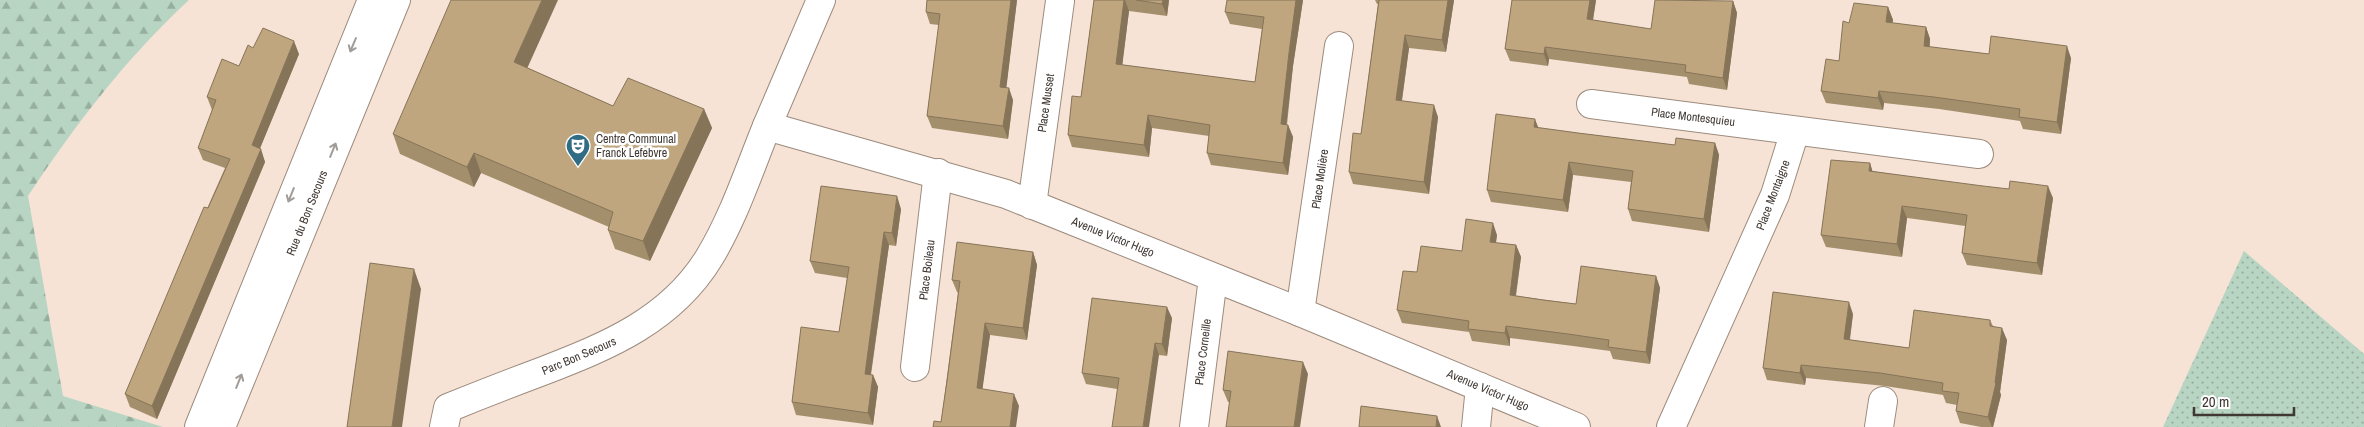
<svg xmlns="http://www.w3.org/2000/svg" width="2364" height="427" font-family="'Archivo Narrow',sans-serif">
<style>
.grass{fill:url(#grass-dots)}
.forest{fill:url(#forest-firs)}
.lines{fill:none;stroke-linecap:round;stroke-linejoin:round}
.minor-casing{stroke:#9c8b7e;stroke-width:30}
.secondary-casing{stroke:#9c8b7e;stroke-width:30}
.minor{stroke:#fff;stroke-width:28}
.secondary{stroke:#fff;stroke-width:28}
.wall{fill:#a48f6d}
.shaded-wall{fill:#867459}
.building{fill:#bfa67f;stroke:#867459}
.oneway{stroke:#a09c99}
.labels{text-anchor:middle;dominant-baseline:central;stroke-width:5;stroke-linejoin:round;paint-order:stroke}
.street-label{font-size:12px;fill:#403833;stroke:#fff}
.poi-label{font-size:12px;fill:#403833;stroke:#fff;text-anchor:start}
</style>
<defs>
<pattern id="grass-dots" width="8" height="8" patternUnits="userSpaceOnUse" patternTransform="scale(1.25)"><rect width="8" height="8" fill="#b7d5c2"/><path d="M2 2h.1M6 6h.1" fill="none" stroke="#96ae9e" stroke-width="1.8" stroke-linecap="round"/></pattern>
<pattern id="forest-firs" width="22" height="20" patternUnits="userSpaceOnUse" patternTransform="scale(1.25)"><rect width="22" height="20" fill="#b7d5c2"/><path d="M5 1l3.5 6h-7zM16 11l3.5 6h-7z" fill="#96ae9e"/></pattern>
</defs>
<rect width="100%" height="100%" fill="#f6e3d5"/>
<path class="grass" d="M 2244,251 L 2364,354 L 2364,427 L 2163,427 Z"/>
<path class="forest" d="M 0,0 L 189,0 C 127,57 75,125 28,196 L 63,396 L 163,427 L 0,427 Z"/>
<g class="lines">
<defs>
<g id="minor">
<path d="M 821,0 L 767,126 L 1006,194 L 1300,312 L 1576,427"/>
<path d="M 1591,104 L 1979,154"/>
<path d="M 1032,205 L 1060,1"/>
<path d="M 1300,312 L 1339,46"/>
<path d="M 915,367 L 938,173"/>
<path d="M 199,427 L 372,0"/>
<path d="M 444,427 L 448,408 C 480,395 511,383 543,371 C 608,346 671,320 709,258 C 734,217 749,170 767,126"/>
<path d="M 1194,427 L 1213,278"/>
<path d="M 1476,427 L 1480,387"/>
<path d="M 1671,427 L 1775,195 L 1795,131"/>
<path d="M 1879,427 L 1883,401"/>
</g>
<path id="secondary" d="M 221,427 L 396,0"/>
</defs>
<use href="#minor" class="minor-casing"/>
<use href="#secondary" class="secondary-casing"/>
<use href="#minor" class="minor"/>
<use href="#secondary" class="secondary"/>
</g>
<g class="wall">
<path d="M 927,0 L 1017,0 L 1006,88 L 1013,100 L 1008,139 L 932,128 L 927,116 L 939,25 L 930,24 L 926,12 Z"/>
<path d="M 1094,0 L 1169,0 L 1167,16 L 1129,11 L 1122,65 L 1255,82 L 1262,29 L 1230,24 L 1225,12 L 1303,0 L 1293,66 L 1287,125 L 1288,125 L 1293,137 L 1288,175 L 1211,165 L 1207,153 L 1209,136 L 1152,128 L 1149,157 L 1072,147 L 1068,135 L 1081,97 Z"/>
<path d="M 1375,0 L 1454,0 L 1446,52 L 1409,48 L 1402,101 L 1438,117 L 1429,194 L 1353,184 L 1349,172 L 1361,134 L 1378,4 L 1377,4 Z"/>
<path d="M 1512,0 L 1596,0 L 1593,20 L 1651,29 L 1733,1 L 1737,13 L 1727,90 L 1689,84 L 1687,77 L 1549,59 L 1548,66 L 1510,61 L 1505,49 Z"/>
<path d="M 1888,7 L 1893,20 L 1892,23 L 1926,27 L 1930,39 L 1930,47 L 1989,54 L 2071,58 L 2061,134 L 2023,129 L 2020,121 L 1939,109 L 1884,103 L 1883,110 L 1826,103 L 1821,91 L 1839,61 L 1849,23 Z"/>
<path d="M 253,48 L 299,54 L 260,148 L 265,162 L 157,419 L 130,407 L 125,394 L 225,168 L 203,160 L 198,148 L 212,110 L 207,97 L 239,66 Z"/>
<path d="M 528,68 L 613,106 L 704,109 L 712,128 L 650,261 L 615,249 L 608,230 L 609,227 L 481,173 L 474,187 L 400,154 L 393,134 Z"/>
<path d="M 1538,128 L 1578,133 L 1675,145 L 1715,143 L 1719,155 L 1709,232 L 1632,221 L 1628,209 L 1631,182 L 1573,175 L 1568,212 L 1491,202 L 1487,190 Z"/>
<path d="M 1870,163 L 1872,171 L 2053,198 L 2042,275 L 1967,265 L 1962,253 L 1965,226 L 1937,222 L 1907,218 L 1902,257 L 1826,247 L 1821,235 Z"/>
<path d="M 901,209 L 896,246 L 889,245 L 871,375 L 873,375 L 878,387 L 873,425 L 796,415 L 792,402 L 839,332 L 847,278 L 815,273 L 810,261 Z"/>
<path d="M 1497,235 L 1496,243 L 1516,245 L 1521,257 L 1516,296 L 1576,304 L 1656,276 L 1660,288 L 1650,364 L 1613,359 L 1610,351 L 1573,346 L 1510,338 L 1510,346 L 1472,341 L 1469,332 L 1402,323 L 1397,310 L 1417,272 Z"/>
<path d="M 1033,252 L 1037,265 L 1027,340 L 990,335 L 982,389 L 1019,406 L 941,422 L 958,293 L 957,292 L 952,280 Z"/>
<path d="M 1853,314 L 1850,340 L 1909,348 L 1990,320 L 1993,326 L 2007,340 L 2000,392 L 2001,395 L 1993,427 L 1981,427 L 1960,423 L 1956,411 L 1957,405 L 1946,403 L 1943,395 L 1885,386 L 1806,378 L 1805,385 L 1767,380 L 1763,368 Z"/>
<path d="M 1172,318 L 1167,356 L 1159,355 L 1117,389 L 1086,384 L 1082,373 Z"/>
<path d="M 1308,374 L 1229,402 L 1228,402 L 1223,390 Z"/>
</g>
<g class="shaded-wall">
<path d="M 542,0 L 558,0 L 521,82 L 514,62 Z"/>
<path d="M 1011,0 L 1017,0 L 1005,99 L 1000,87 Z"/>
<path d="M 1124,0 L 1125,0 L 1129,11 L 1121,76 L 1116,64 Z"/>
<path d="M 1163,0 L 1169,0 L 1167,16 L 1162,4 Z"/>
<path d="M 1296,0 L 1303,0 L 1293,66 L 1285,136 L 1281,124 L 1289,53 Z"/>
<path d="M 1448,0 L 1454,0 L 1446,52 L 1442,40 Z"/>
<path d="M 1590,0 L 1596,0 L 1591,32 L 1587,19 Z"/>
<path d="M 1733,1 L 1737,13 L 1727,90 L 1723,78 Z"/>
<path d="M 1888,7 L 1893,20 L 1891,34 L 1886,22 Z"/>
<path d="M 1926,27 L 1930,39 L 1928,58 L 1924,46 Z"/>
<path d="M 1405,35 L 1409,48 L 1400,113 L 1396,100 Z"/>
<path d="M 294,41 L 299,54 L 256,158 L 252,145 Z"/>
<path d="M 2067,46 L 2071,58 L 2061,134 L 2057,122 Z"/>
<path d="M 1545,47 L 1549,59 L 1548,66 L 1544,54 Z"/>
<path d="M 1009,88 L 1013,100 L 1008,139 L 1003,126 Z"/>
<path d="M 1879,91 L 1884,103 L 1883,110 L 1878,98 Z"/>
<path d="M 1434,105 L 1438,117 L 1429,194 L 1424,182 Z"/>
<path d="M 704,109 L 712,128 L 650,261 L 643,241 Z"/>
<path d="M 1148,115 L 1152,128 L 1149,157 L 1144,145 Z"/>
<path d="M 1535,119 L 1540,132 L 1534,127 Z"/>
<path d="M 1288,125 L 1293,137 L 1288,175 L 1283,163 Z"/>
<path d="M 1715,143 L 1719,155 L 1709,232 L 1704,219 Z"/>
<path d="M 261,149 L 265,162 L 157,419 L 152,406 Z"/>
<path d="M 474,153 L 481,173 L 474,187 L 467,167 Z"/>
<path d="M 1569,162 L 1573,175 L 1568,212 L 1563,200 Z"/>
<path d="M 1870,163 L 1874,176 L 1869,171 Z"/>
<path d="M 2048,186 L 2053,198 L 2042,275 L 2037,263 Z"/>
<path d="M 897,196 L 901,209 L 896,246 L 892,233 Z"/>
<path d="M 1902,206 L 1907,218 L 1902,257 L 1897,244 Z"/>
<path d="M 1493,223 L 1497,235 L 1494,254 L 1490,242 Z"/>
<path d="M 884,232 L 889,245 L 869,386 L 865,374 Z"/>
<path d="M 1516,245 L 1521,257 L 1514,307 L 1510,295 Z"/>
<path d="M 1033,252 L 1037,265 L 1027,340 L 1023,328 Z"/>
<path d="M 414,269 L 421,289 L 402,427 L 392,427 Z"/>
<path d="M 1656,276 L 1660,288 L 1650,364 L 1646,352 Z"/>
<path d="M 1849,302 L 1853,314 L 1848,351 L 1844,339 Z"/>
<path d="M 1167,307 L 1172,318 L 1167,356 L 1162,344 Z"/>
<path d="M 985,323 L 990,335 L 981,400 L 977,388 Z"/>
<path d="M 1506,326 L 1510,338 L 1510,346 L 1505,333 Z"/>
<path d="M 2002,328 L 2007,340 L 2000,392 L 2001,395 L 1993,427 L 1992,427 L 1988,417 L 1995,383 Z"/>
<path d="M 1155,343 L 1159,355 L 1149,427 L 1143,427 Z"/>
<path d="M 1303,362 L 1308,374 L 1300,427 L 1294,427 Z"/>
<path d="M 1801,365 L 1806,378 L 1805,385 L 1800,373 Z"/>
<path d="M 873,375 L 878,387 L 873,425 L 868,413 Z"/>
<path d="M 1014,394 L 1019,406 L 1016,427 L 1010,427 Z"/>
<path d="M 1437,416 L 1441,427 L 1436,427 Z"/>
</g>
<g class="building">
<path d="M 451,0 L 542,0 L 514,62 L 613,106 L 628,78 L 704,109 L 643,241 L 608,230 L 613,212 L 474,153 L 467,167 L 393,134 Z"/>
<path d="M 927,0 L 1011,0 L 1000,87 L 1009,88 L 1003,126 L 927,116 L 940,14 L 926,12 Z"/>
<path d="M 1094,0 L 1124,0 L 1116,64 L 1255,82 L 1264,17 L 1225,12 L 1227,0 L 1296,0 L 1289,53 L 1281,124 L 1288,125 L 1283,163 L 1207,153 L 1210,125 L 1148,115 L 1144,145 L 1068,135 L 1072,96 L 1081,97 Z"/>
<path d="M 1136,0 L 1163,0 L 1162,4 Z"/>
<path d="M 1379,0 L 1448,0 L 1442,40 L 1405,35 L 1396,100 L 1434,105 L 1424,182 L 1349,172 L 1353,133 L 1361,134 Z"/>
<path d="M 1512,0 L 1590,0 L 1587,19 L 1651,29 L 1655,0 L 1733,1 L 1723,78 L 1685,72 L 1686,65 L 1545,47 L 1544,54 L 1505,49 Z"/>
<path d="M 1854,3 L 1888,7 L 1886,22 L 1926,27 L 1924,46 L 1989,54 L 1991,36 L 2067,46 L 2057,122 L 2019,117 L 2020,109 L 1934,97 L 1879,91 L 1878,98 L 1821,91 L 1826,59 L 1839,61 L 1843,21 L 1849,23 Z"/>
<path d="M 263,28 L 294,41 L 252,145 L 261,149 L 152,406 L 125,394 L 204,207 L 208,208 L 230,159 L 198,148 L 216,100 L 207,97 L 222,59 L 239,66 L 248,45 L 253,48 Z"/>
<path d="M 1496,114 L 1535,119 L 1534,127 L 1578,133 L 1675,145 L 1676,138 L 1715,143 L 1704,219 L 1628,209 L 1633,171 L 1569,162 L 1563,200 L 1487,190 Z"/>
<path d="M 1831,160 L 1870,163 L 1869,171 L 1983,186 L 2009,189 L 2010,181 L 2048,186 L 2037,263 L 1962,253 L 1967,215 L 1933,210 L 1902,206 L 1897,244 L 1821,235 Z"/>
<path d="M 821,186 L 897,196 L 892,233 L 884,232 L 865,374 L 873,375 L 868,413 L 792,402 L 801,327 L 839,332 L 849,267 L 810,261 Z"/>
<path d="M 1466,219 L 1493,223 L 1490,242 L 1516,245 L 1510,295 L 1543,300 L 1576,304 L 1581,266 L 1656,276 L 1646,352 L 1608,347 L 1609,340 L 1568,334 L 1506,326 L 1505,333 L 1468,329 L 1469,321 L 1397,310 L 1403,271 L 1417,272 L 1421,246 L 1462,251 Z"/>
<path d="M 957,242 L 1033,252 L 1023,328 L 985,323 L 981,356 L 977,388 L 1014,394 L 1010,427 L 933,427 L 934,421 L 941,422 L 947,381 L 960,281 L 952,280 Z"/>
<path d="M 370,263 L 414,269 L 392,427 L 347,427 Z"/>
<path d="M 1773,292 L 1849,302 L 1844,339 L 1909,348 L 1914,310 L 1990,320 L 1990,326 L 2002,328 L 1995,383 L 1996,383 L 1988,417 L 1956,411 L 1959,393 L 1942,391 L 1943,383 L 1880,373 L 1801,365 L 1800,373 L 1763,368 Z"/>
<path d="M 1092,298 L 1167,307 L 1162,344 L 1155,343 L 1143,427 L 1112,427 L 1119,378 L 1082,373 Z"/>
<path d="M 1228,351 L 1303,362 L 1294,427 L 1226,427 L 1231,391 L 1223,390 Z"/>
<path d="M 1361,406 L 1437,416 L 1436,427 L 1359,427 Z"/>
</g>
<defs><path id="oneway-shaft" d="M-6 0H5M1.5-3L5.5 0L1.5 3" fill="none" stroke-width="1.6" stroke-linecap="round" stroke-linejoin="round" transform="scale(1.25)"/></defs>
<g class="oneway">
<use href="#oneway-shaft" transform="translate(353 45) rotate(113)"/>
<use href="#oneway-shaft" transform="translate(333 150) rotate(-68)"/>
<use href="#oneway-shaft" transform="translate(291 195) rotate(112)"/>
<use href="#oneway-shaft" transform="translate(239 381) rotate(-68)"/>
</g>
<defs>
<symbol id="theatre-pin" viewBox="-11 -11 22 30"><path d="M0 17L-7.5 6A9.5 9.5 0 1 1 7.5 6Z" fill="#306c84" stroke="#fff"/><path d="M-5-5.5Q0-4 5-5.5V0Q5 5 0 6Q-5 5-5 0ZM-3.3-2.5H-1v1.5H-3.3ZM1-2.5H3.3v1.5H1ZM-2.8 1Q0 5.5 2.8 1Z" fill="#fff"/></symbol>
</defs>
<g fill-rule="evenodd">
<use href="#theatre-pin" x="564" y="132" width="28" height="38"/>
</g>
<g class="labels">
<g class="street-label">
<text transform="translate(1046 103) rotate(-82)">Place Musset</text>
<text transform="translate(1693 117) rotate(7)">Place Montesquieu</text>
<text transform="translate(1320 179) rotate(-82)">Place Molière</text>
<text transform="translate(1773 195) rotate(-69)">Place Montaigne</text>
<text transform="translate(307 213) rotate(-68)">Rue du Bon Secours</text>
<text transform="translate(1113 237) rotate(22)">Avenue Victor Hugo</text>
<text transform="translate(927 270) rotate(-83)">Place Boileau</text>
<text transform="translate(1203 352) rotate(-83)">Place Corneille</text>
<text transform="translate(579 356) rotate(-23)">Parc Bon Secours</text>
<text transform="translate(1488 390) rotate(23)">Avenue Victor Hugo</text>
</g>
<g class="poi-label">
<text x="596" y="139">Centre Communal<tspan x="596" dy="14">Franck Lefebvre</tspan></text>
</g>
</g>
<path d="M2194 407v8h100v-8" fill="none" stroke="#403833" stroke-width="2.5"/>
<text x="2202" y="407" font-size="15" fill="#403833" stroke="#ffffff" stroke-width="4" paint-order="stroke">20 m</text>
</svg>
